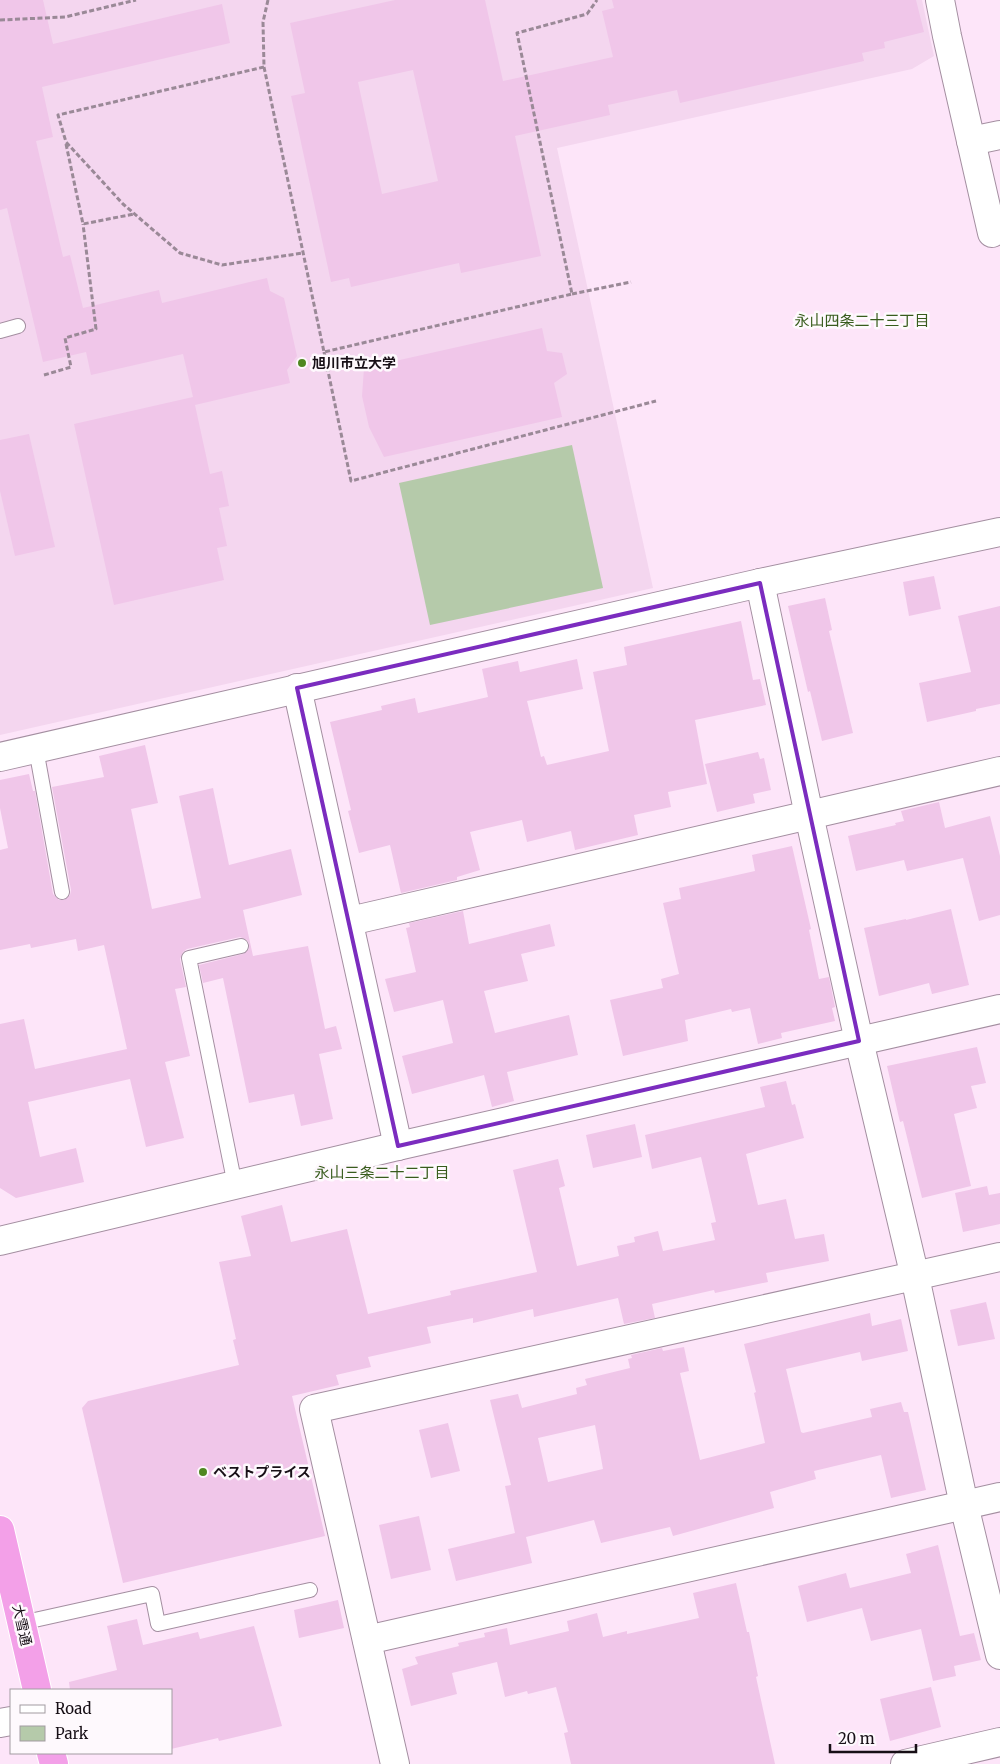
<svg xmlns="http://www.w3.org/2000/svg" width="1000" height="1764" font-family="Merriweather,'Noto Sans JP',serif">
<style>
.built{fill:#f4d6ef}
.green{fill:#b5caaa}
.building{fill:#f0c6e9;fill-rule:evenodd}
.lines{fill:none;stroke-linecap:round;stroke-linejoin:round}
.service-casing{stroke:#a48fa1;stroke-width:16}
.minor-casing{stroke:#a48fa1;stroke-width:30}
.trunk-casing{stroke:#fff;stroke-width:30}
.path{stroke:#9a8997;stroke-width:3;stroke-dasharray:5 2.5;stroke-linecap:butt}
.service{stroke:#fff;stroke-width:14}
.minor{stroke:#fff;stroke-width:28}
.trunk{stroke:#f3a0e8;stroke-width:28}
.marked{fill:none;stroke:#7b2cbf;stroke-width:4;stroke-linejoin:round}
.poi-dot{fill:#4f8721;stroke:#fef9fd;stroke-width:2}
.labels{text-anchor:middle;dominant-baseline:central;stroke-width:5;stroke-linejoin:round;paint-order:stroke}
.poi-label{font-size:14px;font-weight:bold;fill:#170f16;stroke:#fef9fd;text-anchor:start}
.street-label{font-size:14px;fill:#170f16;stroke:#fef9fd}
.neighbourhood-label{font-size:15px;fill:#385c1d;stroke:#fef9fd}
</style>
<rect width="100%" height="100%" fill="#fde5f9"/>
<path class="built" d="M 0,0 L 922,0 L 934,56 L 912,69 L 557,148 L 653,588 L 0,735 Z"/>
<path class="green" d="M 572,445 L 603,588 L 430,625 L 399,483 Z"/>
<g class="building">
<path d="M 0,0 L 43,0 L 53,44 L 222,4 L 230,43 L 42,87 L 53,137 L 36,141 L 63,257 L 70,255 L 83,308 L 159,290 L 162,303 L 267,278 L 270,291 L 284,298 L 297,356 L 287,370 L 290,383 L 195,405 L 210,474 L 222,471 L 229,506 L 219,508 L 227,546 L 217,548 L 224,580 L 114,605 L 74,424 L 193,397 L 183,354 L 91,375 L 86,352 L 43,362 L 7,208 L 0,210 Z"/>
<path d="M 395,0 L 485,0 L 503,81 L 613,57 L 602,11 L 614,8 L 612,0 L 916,0 L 924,32 L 884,42 L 885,48 L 862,53 L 864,61 L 680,103 L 677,90 L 608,105 L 610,115 L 515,136 L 541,256 L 461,273 L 459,263 L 351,287 L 349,278 L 331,282 L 291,96 L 305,93 L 290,23 ZM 413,70 L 438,181 L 382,194 L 358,82 Z"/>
<path d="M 542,328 L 547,351 L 562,353 L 567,374 L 554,383 L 562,417 L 384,457 L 369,427 L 362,396 L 364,368 Z"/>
<path d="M 29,434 L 55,547 L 15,556 L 0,491 L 0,440 Z"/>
<path d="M 934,576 L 941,609 L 909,616 L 903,582 Z"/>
<path d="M 825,598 L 832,630 L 829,631 L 853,733 L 822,741 L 810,691 L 808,692 L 788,606 Z"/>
<path d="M 1000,606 L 1000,704 L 976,709 L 976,711 L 927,722 L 919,683 L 971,672 L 958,616 Z"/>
<path d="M 741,621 L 753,680 L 760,679 L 766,705 L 695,720 L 707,784 L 668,792 L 671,807 L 634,815 L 638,835 L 575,850 L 571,831 L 527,842 L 522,820 L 470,832 L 480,870 L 457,877 L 457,880 L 401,893 L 390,845 L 359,853 L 348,811 L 351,810 L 330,722 L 382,710 L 381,706 L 415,698 L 418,713 L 488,697 L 482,669 L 518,661 L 520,672 L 577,659 L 583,689 L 527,701 L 541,757 L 544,756 L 547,765 L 609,751 L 593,672 L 627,665 L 624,647 Z"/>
<path d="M 145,745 L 158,803 L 131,809 L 152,909 L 201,898 L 179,796 L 213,788 L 229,865 L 291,849 L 302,895 L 243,910 L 253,956 L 308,946 L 325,1029 L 336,1026 L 342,1049 L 319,1054 L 333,1119 L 301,1126 L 294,1094 L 249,1103 L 223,978 L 203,983 L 199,965 L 243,954 L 249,949 L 249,944 L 247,940 L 240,937 L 187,949 L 183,952 L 180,959 L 186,987 L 175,989 L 190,1056 L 165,1062 L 184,1138 L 146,1147 L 130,1079 L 28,1102 L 40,1157 L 76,1148 L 84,1182 L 16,1198 L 0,1188 L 0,1024 L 24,1019 L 35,1069 L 127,1049 L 104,945 L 78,951 L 76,939 L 31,948 L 30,944 L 0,950 L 0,850 L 8,848 L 0,808 L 0,780 L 29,774 L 33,791 L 35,791 L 53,894 L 59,900 L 64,900 L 70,895 L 71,890 L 52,787 L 104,777 L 99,756 Z"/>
<path d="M 758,752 L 760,759 L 764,758 L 771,790 L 753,794 L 755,803 L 717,812 L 705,764 Z"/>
<path d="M 939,802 L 945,828 L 990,816 L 1000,856 L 1000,915 L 979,921 L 963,858 L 907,871 L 904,860 L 856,871 L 848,836 L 896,825 L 895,823 L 904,821 L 901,811 Z"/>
<path d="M 792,846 L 811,929 L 809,930 L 819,979 L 829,977 L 835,1007 L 832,1008 L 835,1021 L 781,1033 L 782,1038 L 758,1044 L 750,1008 L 732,1012 L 731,1009 L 685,1020 L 688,1041 L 623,1056 L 610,1000 L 663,988 L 661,979 L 679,974 L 663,903 L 681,899 L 679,888 L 755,871 L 752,855 Z"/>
<path d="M 951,909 L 969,985 L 932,994 L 929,983 L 879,996 L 864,928 L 906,919 L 906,920 Z"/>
<path d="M 463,911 L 469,944 L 550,924 L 555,946 L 521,954 L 528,981 L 484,991 L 495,1033 L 569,1015 L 578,1055 L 507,1072 L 514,1101 L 492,1107 L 484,1075 L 412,1094 L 402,1056 L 453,1043 L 443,1000 L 394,1012 L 385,979 L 416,972 L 406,928 L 410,927 L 409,923 Z"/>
<path d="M 977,1047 L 986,1083 L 971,1086 L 977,1108 L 954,1114 L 971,1186 L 922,1198 L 903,1121 L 900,1122 L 887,1066 Z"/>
<path d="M 786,1081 L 792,1105 L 795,1104 L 804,1138 L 746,1154 L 758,1205 L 786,1199 L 795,1239 L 824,1234 L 829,1261 L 766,1273 L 768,1282 L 715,1293 L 714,1290 L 652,1304 L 655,1318 L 624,1324 L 618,1298 L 534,1317 L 533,1309 L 473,1323 L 473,1318 L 427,1327 L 431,1343 L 368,1357 L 371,1367 L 336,1375 L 339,1385 L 292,1396 L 325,1536 L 123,1583 L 82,1408 L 88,1401 L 239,1365 L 233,1340 L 236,1339 L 219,1262 L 251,1256 L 241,1216 L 282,1205 L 291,1242 L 347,1229 L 368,1314 L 451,1295 L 450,1291 L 537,1272 L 513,1170 L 558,1159 L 565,1186 L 559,1188 L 577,1266 L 619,1256 L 617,1246 L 635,1242 L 634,1237 L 658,1231 L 663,1251 L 715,1240 L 711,1223 L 716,1222 L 701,1157 L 652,1169 L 645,1135 L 765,1107 L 760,1087 Z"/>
<path d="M 635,1124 L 642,1157 L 593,1168 L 586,1135 Z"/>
<path d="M 987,1186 L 989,1195 L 1000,1193 L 1000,1224 L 963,1232 L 955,1193 Z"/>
<path d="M 986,1302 L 995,1339 L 958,1346 L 950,1310 Z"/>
<path d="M 870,1313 L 872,1326 L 901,1319 L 908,1351 L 862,1361 L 860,1352 L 786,1369 L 801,1432 L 803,1433 L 872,1417 L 870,1409 L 901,1402 L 904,1412 L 908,1412 L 926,1490 L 891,1498 L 881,1455 L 814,1471 L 816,1479 L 770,1492 L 774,1508 L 673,1536 L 670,1527 L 601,1543 L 594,1520 L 526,1537 L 532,1563 L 456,1581 L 448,1549 L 515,1533 L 505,1486 L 511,1485 L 490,1400 L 518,1394 L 522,1408 L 577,1394 L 576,1388 L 587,1385 L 585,1379 L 630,1368 L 628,1359 L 632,1358 L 631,1355 L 662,1348 L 663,1351 L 684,1347 L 689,1371 L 680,1373 L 700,1460 L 765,1443 L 754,1393 L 756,1392 L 744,1344 ZM 595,1425 L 603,1469 L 548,1482 L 538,1438 Z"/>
<path d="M 448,1423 L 460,1471 L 431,1478 L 419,1430 Z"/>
<path d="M 419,1516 L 431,1570 L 391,1579 L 379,1525 Z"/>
<path d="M 938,1545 L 960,1636 L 974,1633 L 981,1660 L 954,1666 L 956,1676 L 933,1681 L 921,1629 L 871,1641 L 862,1608 L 807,1622 L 798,1586 L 846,1573 L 850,1588 L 911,1573 L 906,1554 Z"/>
<path d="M 736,1583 L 747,1632 L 749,1632 L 758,1676 L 756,1677 L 775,1764 L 571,1764 L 564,1733 L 568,1732 L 556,1687 L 528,1694 L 527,1691 L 505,1697 L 497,1662 L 452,1673 L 457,1694 L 411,1706 L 402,1669 L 418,1664 L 415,1657 L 459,1646 L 458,1643 L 485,1637 L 484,1633 L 507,1628 L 510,1645 L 569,1631 L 567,1621 L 597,1613 L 603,1637 L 627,1631 L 627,1634 L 699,1618 L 693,1593 Z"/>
<path d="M 338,1600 L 344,1628 L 299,1638 L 294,1610 Z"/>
<path d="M 137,1619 L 143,1645 L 198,1632 L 200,1639 L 254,1626 L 282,1726 L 219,1741 L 218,1738 L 171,1749 L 171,1690 L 70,1690 L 69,1682 L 117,1670 L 107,1626 Z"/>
<path d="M 931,1687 L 941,1727 L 890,1741 L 880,1699 Z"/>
</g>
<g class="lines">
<defs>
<g id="service">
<path d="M 0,331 L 18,326"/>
<path d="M 36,749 L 62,892"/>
<path d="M 235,1185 L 189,958 L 241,946"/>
<path d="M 21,1623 L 152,1594 L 158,1624 L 310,1590"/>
</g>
<g id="minor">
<path d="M 940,0 L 947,36 L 992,233"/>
<path d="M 971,141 L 1000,135"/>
<path d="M 760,583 L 809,815 L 859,1041 L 915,1277 L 964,1505 L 1000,1655"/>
<path d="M 297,688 L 398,1146"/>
<path d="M 0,757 L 760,583 L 1000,532"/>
<path d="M 350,921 L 1000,771"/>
<path d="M 0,1241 L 398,1146 L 1000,1009"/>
<path d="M 367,1640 L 1000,1497"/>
<path d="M 0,1723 L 11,1721"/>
<path d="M 395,1764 L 314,1409 L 1000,1257"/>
<path d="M 905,1764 L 1000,1742"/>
</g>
<g id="trunk">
<path d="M 0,1530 L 37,1690"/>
<path d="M 51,1753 L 54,1764"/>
</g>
</defs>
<use href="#service" class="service-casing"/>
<use href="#minor" class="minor-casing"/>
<use href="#trunk" class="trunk-casing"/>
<g class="path">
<path d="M 268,0 L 263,22 L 264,67 L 324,352 L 572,294 L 517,33 L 587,14 L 597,0"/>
<path d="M 0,20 L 65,17 L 136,0"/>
<path d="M 264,67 L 58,115 L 66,142 L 123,204 L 180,253 L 222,265 L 303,253"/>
<path d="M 66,144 L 83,224 L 134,214"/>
<path d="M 572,294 L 631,282"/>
<path d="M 324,352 L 351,481 L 656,401"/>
<path d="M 44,375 L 71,367 L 65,338 L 96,329 L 83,224"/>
</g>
<use href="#service" class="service"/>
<use href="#minor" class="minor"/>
<use href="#trunk" class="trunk"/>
</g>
<path class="marked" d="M 760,583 L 859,1041 L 398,1146 L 297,688 Z"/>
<g class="poi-dot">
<circle cx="302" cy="363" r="5"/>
<circle cx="203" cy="1472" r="5"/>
</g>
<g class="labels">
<g class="poi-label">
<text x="312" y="363">旭川市立大学</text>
<text x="213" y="1472">ベストプライス</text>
</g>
<g class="street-label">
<text transform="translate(22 1625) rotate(77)">大雪通</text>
</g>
<g class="neighbourhood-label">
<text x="862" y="320">永山四条二十三丁目</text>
<text x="382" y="1172">永山三条二十二丁目</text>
</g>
</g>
<rect x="10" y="1689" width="162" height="65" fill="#fef9fd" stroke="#a29ba1"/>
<rect x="20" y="1705" width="25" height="8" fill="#ffffff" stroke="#a29ba1"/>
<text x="55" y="1714" font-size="15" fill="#170f16">Road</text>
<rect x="20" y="1726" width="25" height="15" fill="#b5caaa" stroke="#a29ba1"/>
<text x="55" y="1739" font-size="15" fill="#170f16">Park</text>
<path d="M830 1744v8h86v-8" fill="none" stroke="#170f16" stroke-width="2.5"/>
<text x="838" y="1744" font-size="15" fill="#170f16" stroke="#fef9fd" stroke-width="4" paint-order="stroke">20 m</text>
</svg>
